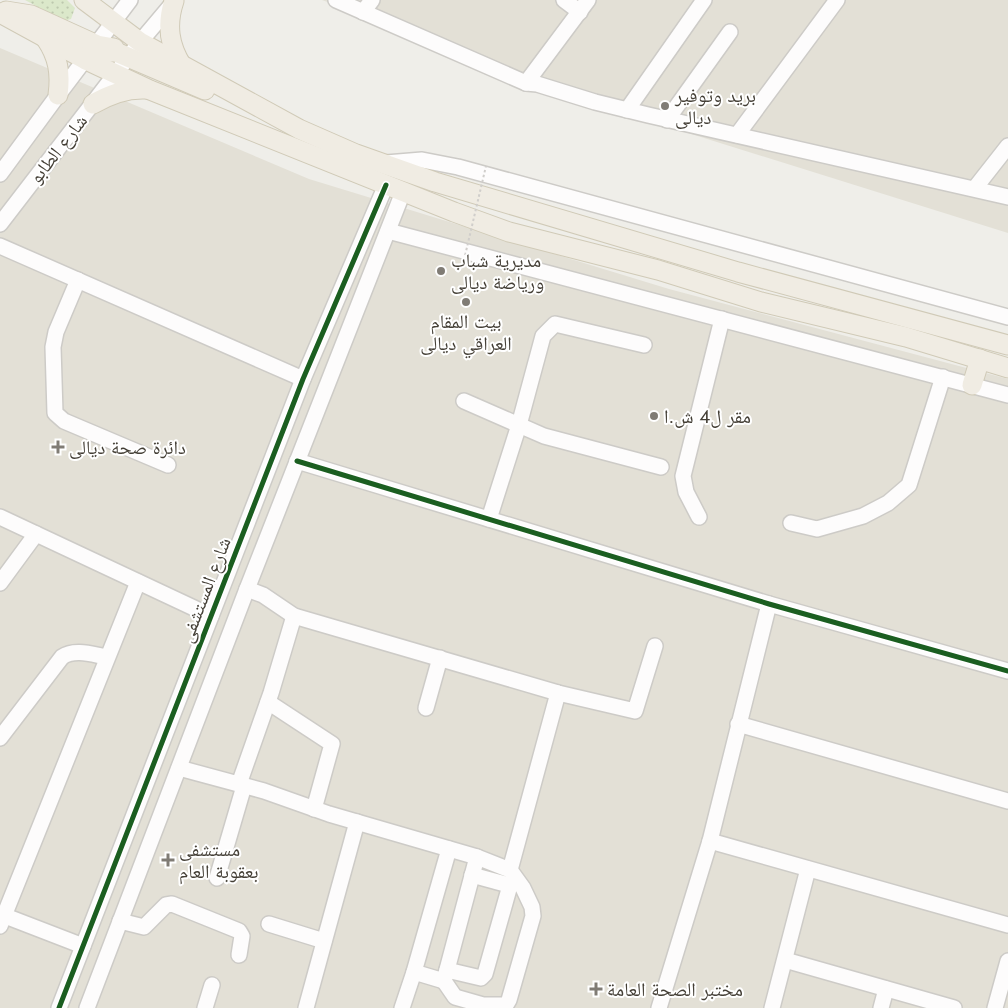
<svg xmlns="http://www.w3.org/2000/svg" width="1008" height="1008" font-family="Jost,'Noto Naskh Arabic',sans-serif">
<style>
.residential{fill:#e3e0d6}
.park{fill:url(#park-dots)}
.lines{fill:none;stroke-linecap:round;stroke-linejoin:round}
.minor-casing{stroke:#cdcbc7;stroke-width:18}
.major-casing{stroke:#d0cab7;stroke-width:21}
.minor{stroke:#fdfcfc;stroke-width:15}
.major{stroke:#f0ece3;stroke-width:19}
.path-bridge{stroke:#d0cecb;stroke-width:2;stroke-dasharray:2.5 2.5;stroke-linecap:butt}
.cycleway-casing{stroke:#fff;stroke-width:8}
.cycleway{stroke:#1b5e20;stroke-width:5}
.poi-dot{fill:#807c75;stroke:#fff;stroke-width:2}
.labels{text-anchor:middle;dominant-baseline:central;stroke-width:4;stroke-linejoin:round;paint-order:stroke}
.poi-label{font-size:19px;fill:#443f36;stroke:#fff;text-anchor:start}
.street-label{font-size:19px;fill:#443f36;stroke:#fff}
</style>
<defs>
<pattern id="park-dots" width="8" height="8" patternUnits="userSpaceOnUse" patternTransform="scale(1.25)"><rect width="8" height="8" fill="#dbe8ca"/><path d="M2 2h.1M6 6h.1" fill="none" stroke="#bdc8ae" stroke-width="1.8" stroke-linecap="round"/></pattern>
</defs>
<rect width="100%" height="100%" fill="#efeee9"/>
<g class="residential">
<path d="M 322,0 L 1008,0 L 1008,233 L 637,117 Z"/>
<path d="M 0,48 L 309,179 L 669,289 L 1008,379 L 1008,1008 L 0,1008 Z"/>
</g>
<path class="park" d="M 25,0 L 67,0 L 75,8 L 71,19 L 64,21 Z"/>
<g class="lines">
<defs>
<g id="minor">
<path d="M 336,0 L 526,83 L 537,84 L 595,102 L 648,115 L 1008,197"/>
<path d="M 564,0 L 580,12"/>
<path d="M 363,12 L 372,0"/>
<path d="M 526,83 L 588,0"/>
<path d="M 627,110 L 704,0"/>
<path d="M 667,120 L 730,32"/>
<path d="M 737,135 L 837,0"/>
<path d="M 386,163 L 422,160 L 458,167 L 1008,317"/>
<path d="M 0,174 L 58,95 L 130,0"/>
<path d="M 975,188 L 1008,146"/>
<path d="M 0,224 L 140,42 L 173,3"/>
<path d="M 388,231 L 1008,395"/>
<path d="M 0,246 L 303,379"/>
<path d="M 78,280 L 56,332 L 53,347 L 55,413 L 64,421 L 168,465"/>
<path d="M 464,401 L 544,436 L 661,467"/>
<path d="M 297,461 L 769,604 L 1008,671"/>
<path d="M 0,517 L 211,616"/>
<path d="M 699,517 L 686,492 L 683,476 L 722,319"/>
<path d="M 489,519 L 519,425 L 543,336 L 555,324 L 644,345"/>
<path d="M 791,523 L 817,529 L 863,516 L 888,503 L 909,485 L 943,377"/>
<path d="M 0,583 L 36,534"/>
<path d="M 247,589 L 263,595 L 294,616 L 558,693 L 635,711 L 655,646"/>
<path d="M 268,702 L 332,744 L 314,809"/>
<path d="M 426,708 L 440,658"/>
<path d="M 738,724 L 1008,801"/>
<path d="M 0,738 L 62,657 C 75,648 94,655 107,657"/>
<path d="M 179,768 L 264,791 L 329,814 L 477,857 L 510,870 L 523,888 L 532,907 L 533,916 L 509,1000 L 506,1005 L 483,1005 L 455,997 L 444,981"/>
<path d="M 239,784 L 271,693 L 294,616"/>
<path d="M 710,841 L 1008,925"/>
<path d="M 449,849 L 414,972 L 444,981 L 477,857"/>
<path d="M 510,870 L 558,693"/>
<path d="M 217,878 L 244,786"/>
<path d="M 0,914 L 83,946"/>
<path d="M 120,921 L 144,927 L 166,905 L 172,904 L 239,931 L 242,936 L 239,955"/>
<path d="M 269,924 L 324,941"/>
<path d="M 0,926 L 138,582"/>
<path d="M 785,960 L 954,1008"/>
<path d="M 447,970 L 481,978 L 485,974 L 509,889 L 505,884 L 472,875"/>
<path d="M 59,1008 L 303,379 L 386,185"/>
<path d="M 87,1008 L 247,589 L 403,192"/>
<path d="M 205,1008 L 212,985"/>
<path d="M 306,1008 L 357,822"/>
<path d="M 402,1008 L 414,972"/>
<path d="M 659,1008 L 710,841 L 769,604"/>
<path d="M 772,1008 L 808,869"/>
<path d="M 881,1008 L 886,989"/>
<path d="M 995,1008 L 1008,961"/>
</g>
<g id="major">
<path d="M 84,0 L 140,42 L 299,129 L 356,154 L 435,182 L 738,272 L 1008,345"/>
<path d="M 174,1 C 166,25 169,45 182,66"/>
<path d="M 6,11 L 31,15 L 97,45 L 114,48"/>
<path d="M 0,13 L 86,60 L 150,90 L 454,212 L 509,232 L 658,270 L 761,302 L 906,337 L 1008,368"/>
<path d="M 46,39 C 58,57 61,73 58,95"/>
<path d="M 86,60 L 103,52 L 116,52 L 205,90"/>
<path d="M 93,104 C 110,94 126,88 146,89"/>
<path d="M 972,385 L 980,359"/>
</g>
</defs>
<use href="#minor" class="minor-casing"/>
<use href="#major" class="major-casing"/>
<use href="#minor" class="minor"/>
<use href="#major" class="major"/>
<path class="path-bridge" d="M 464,260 L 486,166"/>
<defs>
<g id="cycleway">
<path d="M 297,461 L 769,604 L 1008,671"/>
<path d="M 59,1008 L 303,379 L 386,185"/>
</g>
</defs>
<use href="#cycleway" class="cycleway-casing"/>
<use href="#cycleway" class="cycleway"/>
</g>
<g class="poi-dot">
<circle cx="665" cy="106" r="5"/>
<circle cx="441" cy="271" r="5"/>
<circle cx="466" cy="302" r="5"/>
<circle cx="654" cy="416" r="5"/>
<path d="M55.5 439.5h5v5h5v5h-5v5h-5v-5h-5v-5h5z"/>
<path d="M165.5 852.5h5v5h5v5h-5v5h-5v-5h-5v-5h5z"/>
<path d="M593.5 981.5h5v5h5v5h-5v5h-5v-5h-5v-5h5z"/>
</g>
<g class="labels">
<g class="poi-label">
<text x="675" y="95">بريد وتوفير<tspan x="675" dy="22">ديالى</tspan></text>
<text x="451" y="260">مديرية شباب<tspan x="451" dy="22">ورياضة ديالى</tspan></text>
<text x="466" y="321" text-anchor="middle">بيت المقام<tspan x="466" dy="22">العراقي ديالى</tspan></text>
<text x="664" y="416">مقر ل4 ش.ا</text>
<text x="69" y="447">دائرة صحة ديالى</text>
<text x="179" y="849">مستشفى<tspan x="179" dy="22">بعقوبة العام</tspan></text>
<text x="607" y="989">مختبر الصحة العامة</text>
</g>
<g class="street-label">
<text transform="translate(58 149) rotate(-52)">شارع الطابو</text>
<text transform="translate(205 590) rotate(-69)">شارع المستشفى</text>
</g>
</g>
</svg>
